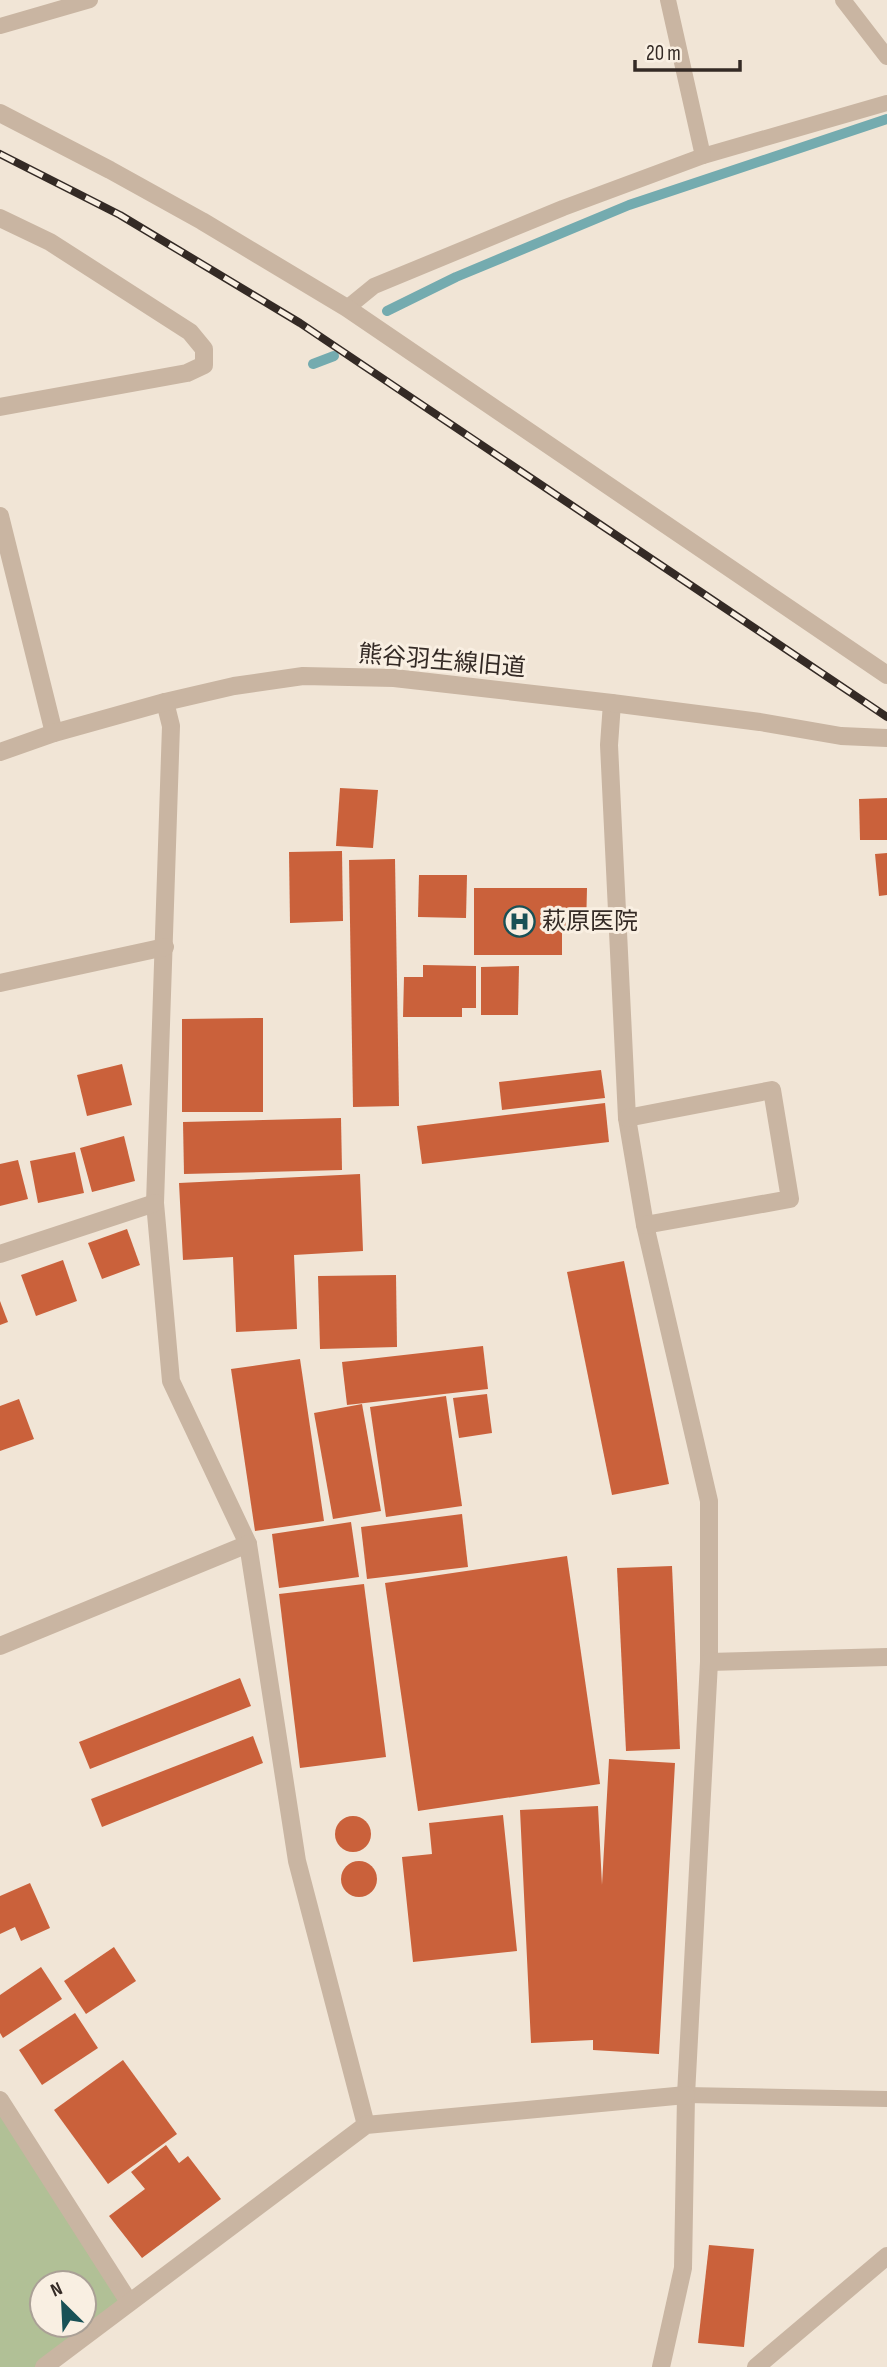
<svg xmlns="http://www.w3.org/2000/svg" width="887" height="2367" font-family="'Sofia Sans Condensed','Noto Sans JP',sans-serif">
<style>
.green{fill:#b1c096;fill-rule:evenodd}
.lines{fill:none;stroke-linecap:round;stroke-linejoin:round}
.stream{stroke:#74abaf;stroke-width:10}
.building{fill:#ca613b}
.service{stroke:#c9b5a2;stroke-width:16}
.minor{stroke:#c9b5a2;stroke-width:18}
.tertiary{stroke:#c9b5a2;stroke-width:18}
.rail-casing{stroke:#342a25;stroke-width:8}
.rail{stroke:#f9efe2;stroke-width:5;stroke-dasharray:16;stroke-linecap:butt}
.labels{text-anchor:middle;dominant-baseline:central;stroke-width:6;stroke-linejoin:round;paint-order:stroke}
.street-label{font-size:24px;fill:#342a25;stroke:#f9efe2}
.poi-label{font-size:24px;fill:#342a25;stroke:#f9efe2;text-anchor:start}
</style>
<rect width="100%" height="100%" fill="#f1e5d6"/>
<path class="green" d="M 0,2100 L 129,2302 L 44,2367 L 0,2367 ZM 42,2283 L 84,2283 L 84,2325 L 42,2325 Z"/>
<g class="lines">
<g class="stream">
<path d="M 387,311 L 456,277 L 629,205 L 887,119"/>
<path d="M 313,364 L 334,356"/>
</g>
</g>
<g class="building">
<path d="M 340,788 L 378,790 L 373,848 L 336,846 Z"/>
<path d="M 887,798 L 887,840 L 860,840 L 859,799 Z"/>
<path d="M 342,851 L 343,921 L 290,923 L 289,852 Z"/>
<path d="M 887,853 L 887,895 L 879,896 L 875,854 Z"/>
<path d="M 395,859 L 399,1106 L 353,1107 L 349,860 Z"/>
<path d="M 419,875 L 467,875 L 466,918 L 418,917 Z"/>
<path d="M 474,888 L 587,888 L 586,929 L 562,929 L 562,955 L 474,955 Z"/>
<path d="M 423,965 L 476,966 L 476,1008 L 462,1008 L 462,1017 L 403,1017 L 404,977 L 423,977 Z"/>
<path d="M 519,966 L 518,1015 L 481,1015 L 481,967 Z"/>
<path d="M 263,1018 L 263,1112 L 182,1112 L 182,1019 Z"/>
<path d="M 122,1064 L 132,1105 L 87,1116 L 77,1075 Z"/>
<path d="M 601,1070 L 605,1098 L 502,1110 L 499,1082 Z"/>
<path d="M 605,1103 L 609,1142 L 422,1164 L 417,1126 Z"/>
<path d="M 341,1118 L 342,1170 L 184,1174 L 183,1122 Z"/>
<path d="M 124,1136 L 135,1181 L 92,1192 L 80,1148 Z"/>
<path d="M 75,1152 L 84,1193 L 38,1203 L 30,1161 Z"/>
<path d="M 18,1160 L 28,1199 L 0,1206 L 0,1164 Z"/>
<path d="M 360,1174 L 363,1251 L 294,1255 L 297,1329 L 236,1332 L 233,1257 L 183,1260 L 179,1183 Z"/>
<path d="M 127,1229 L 140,1265 L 102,1279 L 88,1243 Z"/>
<path d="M 63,1260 L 77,1301 L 36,1316 L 21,1275 Z"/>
<path d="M 624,1261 L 669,1484 L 612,1495 L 567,1272 Z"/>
<path d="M 396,1275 L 397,1347 L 320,1349 L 318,1276 Z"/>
<path d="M 0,1301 L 8,1322 L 0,1325 Z"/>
<path d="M 483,1346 L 488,1389 L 347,1405 L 342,1362 Z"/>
<path d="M 300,1359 L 324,1521 L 255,1531 L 231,1369 Z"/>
<path d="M 487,1394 L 492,1433 L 459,1438 L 453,1398 Z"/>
<path d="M 446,1396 L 462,1506 L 386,1517 L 370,1407 Z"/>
<path d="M 19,1399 L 34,1439 L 0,1451 L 0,1406 Z"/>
<path d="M 362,1404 L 381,1511 L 333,1519 L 314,1413 Z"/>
<path d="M 462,1514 L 468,1567 L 367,1579 L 361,1527 Z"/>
<path d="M 351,1522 L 359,1577 L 279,1588 L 272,1534 Z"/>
<path d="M 567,1556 L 600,1784 L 418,1811 L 385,1583 Z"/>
<path d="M 672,1566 L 680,1749 L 626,1751 L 617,1568 Z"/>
<path d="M 364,1584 L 386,1757 L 300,1768 L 279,1594 Z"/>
<path d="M 240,1678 L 251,1706 L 90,1769 L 79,1742 Z"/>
<path d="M 253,1736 L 263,1763 L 102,1827 L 91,1799 Z"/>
<path d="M 609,1759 L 675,1763 L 659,2054 L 593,2050 L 593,2040 L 531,2043 L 520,1810 L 598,1806 L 602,1885 Z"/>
<path d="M 503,1815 L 517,1951 L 413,1962 L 402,1857 L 432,1854 L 429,1823 Z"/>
<circle cx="353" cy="1834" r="18"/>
<circle cx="359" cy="1879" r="18"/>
<path d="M 30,1883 L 50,1928 L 21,1941 L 15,1927 L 0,1934 L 0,1896 Z"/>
<path d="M 114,1947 L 136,1981 L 86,2014 L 64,1981 Z"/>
<path d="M 41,1967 L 62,1999 L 3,2038 L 0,2033 L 0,1995 Z"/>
<path d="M 75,2013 L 98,2048 L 42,2085 L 19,2050 Z"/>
<path d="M 123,2060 L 177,2134 L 108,2184 L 54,2110 Z"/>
<path d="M 166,2145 L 179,2163 L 188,2156 L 221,2199 L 142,2258 L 109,2216 L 145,2189 L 131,2172 Z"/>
<path d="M 709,2245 L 754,2249 L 744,2347 L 698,2343 Z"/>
</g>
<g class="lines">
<g class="service">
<path d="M 843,0 L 887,57"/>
<path d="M 0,26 L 90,0"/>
<path d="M 703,156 L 887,103"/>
<path d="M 347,308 L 374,286 L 563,208 L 703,156 L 668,0"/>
<path d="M 686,2095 L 887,2099"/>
</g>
<g class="minor">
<path d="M 0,113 L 110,170 L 202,221 L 347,308 L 887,675"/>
<path d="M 0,218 L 50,242 L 190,332 L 204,349 L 204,365 L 187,373 L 0,407"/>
<path d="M 0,516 L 54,733"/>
<path d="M 165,702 L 171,726 L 155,1203 L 171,1381 L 248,1544 L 297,1861 L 366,2125"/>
<path d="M 612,703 L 609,745 L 627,1118 L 645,1225 L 709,1501 L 709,1662 L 686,2095 L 683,2268 L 661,2367"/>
<path d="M 0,983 L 165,947"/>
<path d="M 627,1118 L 772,1090 L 790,1199 L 645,1225"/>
<path d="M 0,1254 L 155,1203"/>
<path d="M 0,1646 L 248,1544"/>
<path d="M 709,1662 L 887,1657"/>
<path d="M 0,2100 L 129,2302"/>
<path d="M 44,2367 L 366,2125 L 686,2095"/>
<path d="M 756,2367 L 887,2256"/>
</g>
<path class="tertiary" d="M 0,752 L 54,733 L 165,702 L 234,686 L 303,676 L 394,678 L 612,703 L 760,722 L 841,736 L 887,738"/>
<defs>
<path id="rail" d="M 0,154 L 120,215 L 300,323 L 887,717"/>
</defs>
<use href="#rail" class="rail-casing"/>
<use href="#rail" class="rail"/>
</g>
<defs>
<symbol id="hospital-ring" viewBox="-11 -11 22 22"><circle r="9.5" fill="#f9efe2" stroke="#195156" stroke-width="1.5"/><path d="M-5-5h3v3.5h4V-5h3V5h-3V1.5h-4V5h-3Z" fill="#195156"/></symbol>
</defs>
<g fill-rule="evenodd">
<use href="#hospital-ring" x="502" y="904" width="35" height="35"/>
</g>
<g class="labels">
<g class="street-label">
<text transform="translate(442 661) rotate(5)">熊谷羽生線旧道</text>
</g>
<g class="poi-label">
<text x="542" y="921">萩原医院</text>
</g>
</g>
<g transform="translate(63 2304) rotate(336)"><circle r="33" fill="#f9efe2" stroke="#aaa096" stroke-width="2"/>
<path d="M0-5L12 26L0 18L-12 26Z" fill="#195156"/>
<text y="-10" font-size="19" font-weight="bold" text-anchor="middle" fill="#342a25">N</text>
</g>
<path d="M635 60v10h105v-10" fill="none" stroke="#342a25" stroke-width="3.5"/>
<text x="646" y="60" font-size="21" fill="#342a25" stroke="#f9efe2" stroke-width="5" paint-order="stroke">20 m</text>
</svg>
